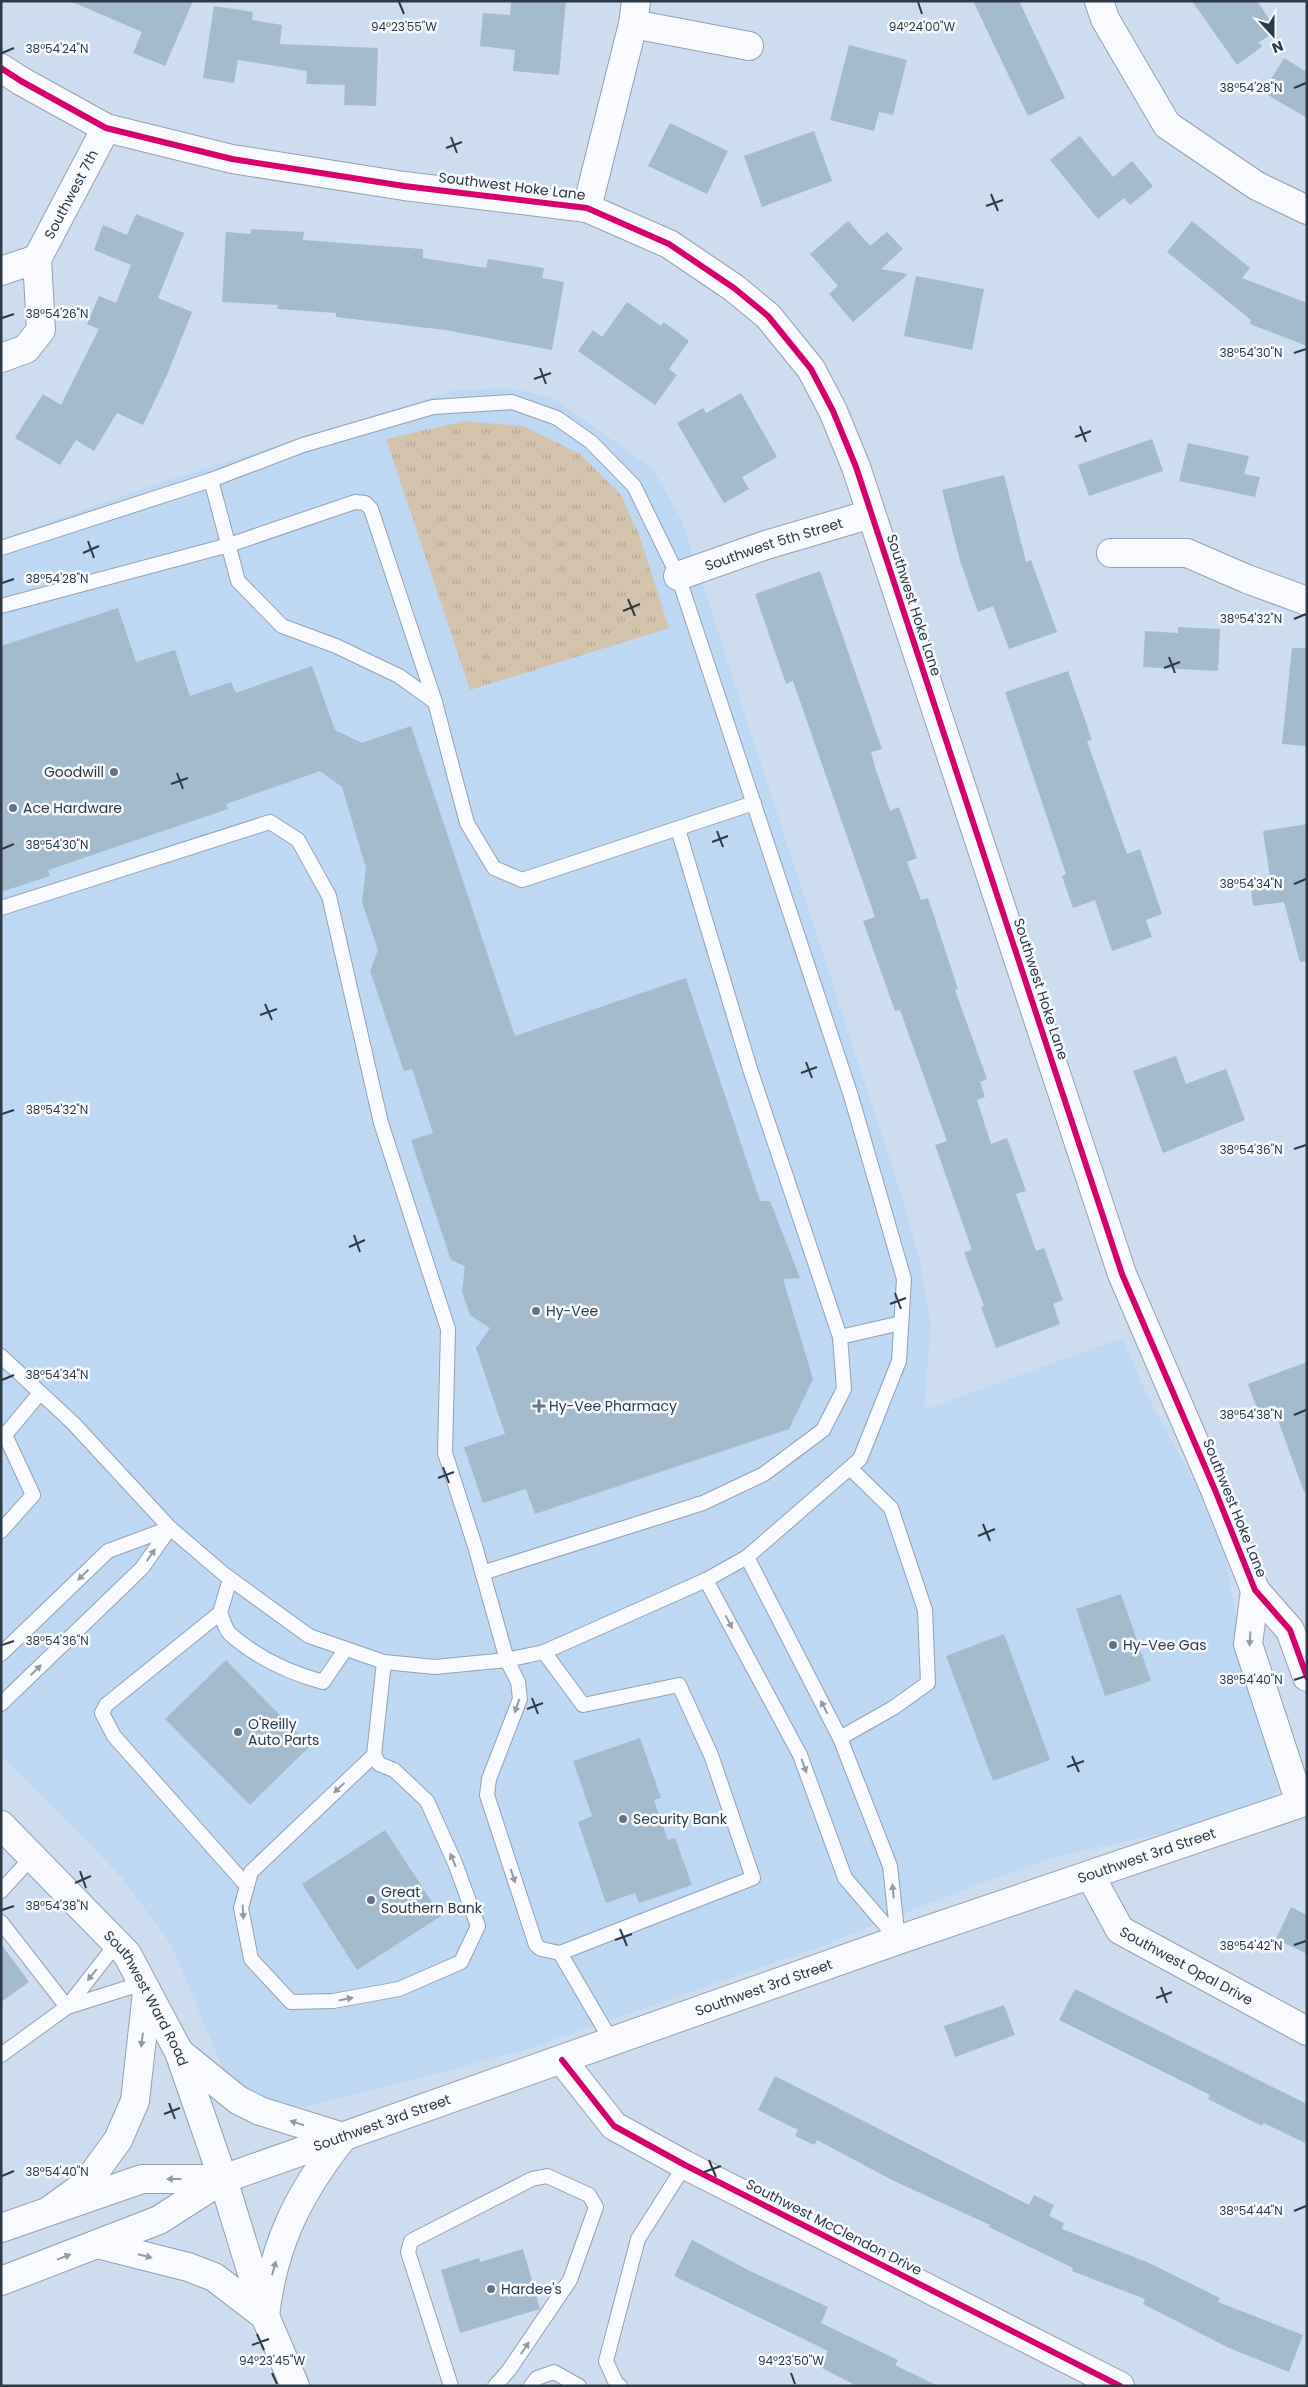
<svg xmlns="http://www.w3.org/2000/svg" width="1308" height="2387" font-family="Poppins,sans-serif">
<style>
.built{fill:#bed8f4}
.grass{fill:url(#grass-tufts)}
.building{fill:#a3bbcc}
.lines{fill:none;stroke-linecap:round;stroke-linejoin:round}
.service-casing{stroke:#95a0ae;stroke-width:16}
.minor-casing{stroke:#95a0ae;stroke-width:30}
.tertiary-casing{stroke:#95a0ae;stroke-width:30}
.secondary-casing{stroke:#95a0ae;stroke-width:30}
.service{stroke:#f8fafd;stroke-width:14}
.minor{stroke:#f8fafd;stroke-width:28}
.tertiary{stroke:#f8fafd;stroke-width:28}
.secondary{stroke:#f8fafd;stroke-width:28}
.cycleway-casing{stroke:#f7fafd;stroke-width:9}
.cycleway{stroke:#d6006c;stroke-width:6}
.oneway{fill:#939aa2}
.ticks{fill:none;stroke:#2e3946;stroke-width:2}
.poi-dot{fill:#667281;stroke:#f7fafd;stroke-width:2}
.labels{text-anchor:middle;dominant-baseline:central;stroke-width:5;stroke-linejoin:round;paint-order:stroke}
.street-label{font-size:14px;fill:#2e3946;stroke:#f7fafd}
.poi-label{font-size:14px;fill:#2e3946;stroke:#f7fafd;text-anchor:start}
.ticks-label{font-size:12px;text-anchor:middle;fill:#2e3946;stroke:#f7fafd;stroke-width:5;stroke-linejoin:round;paint-order:stroke}
</style>
<defs>
<pattern id="grass-tufts" width="24" height="20" patternUnits="userSpaceOnUse" patternTransform="scale(1.25)"><rect width="24" height="20" fill="#d4c3ac"/><path d="M3 7l-1-3M5 7V3M7 7l1-3M15 17l-1-3M17 17v-4M19 17l1-3" fill="none" stroke="#b6a895"/></pattern>
</defs>
<rect width="100%" height="100%" fill="#cdddef"/>
<path class="built" d="M 511,388 L 553,398 L 652,468 L 682,521 L 905,1206 L 920,1262 L 931,1326 L 924,1410 L 1122,1338 L 1147,1395 L 1198,1489 L 1226,1557 L 1242,1656 L 1283,1783 L 1270,1802 L 1239,1816 L 1051,1858 L 927,1904 L 814,1949 L 519,2052 L 306,2107 L 257,2105 L 227,2079 L 172,1946 L 122,1878 L 1,1755 L 1,539 L 168,480 L 455,390 Z"/>
<path class="grass" d="M 464,421 L 523,426 L 580,454 L 621,495 L 640,537 L 669,628 L 470,690 L 386,439 Z"/>
<g class="building">
<path d="M 70,1 L 193,1 L 165,66 L 133,53 L 142,32 Z"/>
<path d="M 511,1 L 566,1 L 559,75 L 513,71 L 515,50 L 480,46 L 483,13 L 510,15 Z"/>
<path d="M 973,1 L 1019,1 L 1065,98 L 1028,116 Z"/>
<path d="M 1192,1 L 1257,1 L 1277,30 L 1258,43 L 1263,46 L 1237,65 Z"/>
<path d="M 214,6 L 253,12 L 252,20 L 282,25 L 280,44 L 378,48 L 376,106 L 344,105 L 345,85 L 306,84 L 307,71 L 238,60 L 234,83 L 203,78 Z"/>
<path d="M 849,45 L 907,60 L 893,115 L 879,112 L 874,131 L 830,120 Z"/>
<path d="M 1284,58 L 1307,72 L 1307,118 L 1263,92 Z"/>
<path d="M 670,123 L 728,151 L 707,194 L 648,166 Z"/>
<path d="M 814,131 L 832,181 L 762,207 L 744,156 Z"/>
<path d="M 1080,136 L 1113,177 L 1132,161 L 1153,186 L 1130,205 L 1124,198 L 1098,219 L 1050,160 Z"/>
<path d="M 136,214 L 184,233 L 158,298 L 192,312 L 167,375 L 143,425 L 117,413 L 94,451 L 76,440 L 60,465 L 15,438 L 43,394 L 61,405 L 99,329 L 87,324 L 99,296 L 116,303 L 131,265 L 94,250 L 103,225 L 127,235 Z"/>
<path d="M 848,221 L 870,246 L 887,232 L 903,249 L 881,269 L 908,274 L 853,322 L 829,294 L 838,286 L 810,254 Z"/>
<path d="M 1192,221 L 1250,268 L 1242,278 L 1307,303 L 1307,346 L 1250,324 L 1251,320 L 1167,252 Z"/>
<path d="M 251,229 L 304,232 L 303,240 L 423,249 L 423,258 L 486,268 L 488,259 L 544,268 L 542,278 L 564,282 L 552,350 L 445,330 L 336,317 L 336,313 L 277,309 L 278,305 L 222,302 L 226,232 L 251,234 Z"/>
<path d="M 916,276 L 984,289 L 972,350 L 904,336 Z"/>
<path d="M 627,302 L 661,326 L 664,322 L 689,341 L 669,369 L 677,375 L 655,405 L 578,351 L 593,330 L 602,337 Z"/>
<path d="M 741,393 L 777,457 L 742,477 L 749,489 L 724,503 L 677,423 L 703,408 L 706,413 Z"/>
<path d="M 1152,439 L 1163,471 L 1089,496 L 1078,465 Z"/>
<path d="M 1188,443 L 1249,456 L 1244,474 L 1260,477 L 1255,497 L 1179,481 Z"/>
<path d="M 1004,475 L 1026,562 L 1031,560 L 1057,632 L 1009,649 L 993,606 L 978,612 L 960,561 L 942,490 Z"/>
<path d="M 820,571 L 882,749 L 871,752 L 875,767 L 890,811 L 899,807 L 917,858 L 907,862 L 921,900 L 928,898 L 958,989 L 955,990 L 987,1079 L 980,1082 L 985,1097 L 977,1100 L 991,1144 L 1007,1138 L 1026,1191 L 1016,1194 L 1036,1251 L 1044,1248 L 1063,1300 L 1053,1304 L 1060,1324 L 996,1348 L 981,1307 L 984,1306 L 964,1252 L 972,1250 L 935,1145 L 947,1141 L 900,1010 L 895,1011 L 863,921 L 875,917 L 793,681 L 786,684 L 755,594 Z"/>
<path d="M 118,608 L 136,662 L 175,650 L 190,696 L 231,682 L 236,693 L 312,666 L 335,730 L 362,743 L 411,726 L 515,1036 L 686,978 L 760,1201 L 770,1201 L 800,1278 L 783,1279 L 813,1379 L 789,1429 L 535,1514 L 526,1489 L 483,1503 L 464,1447 L 505,1434 L 476,1348 L 490,1328 L 470,1315 L 462,1292 L 465,1266 L 451,1260 L 411,1140 L 433,1133 L 412,1069 L 404,1071 L 370,971 L 378,950 L 362,902 L 366,868 L 342,787 L 320,771 L 226,804 L 228,809 L 48,870 L 50,876 L 1,892 L 1,646 Z"/>
<path d="M 1178,627 L 1220,629 L 1218,671 L 1143,667 L 1145,631 L 1178,633 Z"/>
<path d="M 1292,648 L 1307,648 L 1307,746 L 1282,744 Z"/>
<path d="M 1068,671 L 1092,740 L 1087,741 L 1127,854 L 1140,849 L 1162,914 L 1146,920 L 1152,937 L 1112,951 L 1095,900 L 1073,908 L 1062,876 L 1066,874 L 1005,692 Z"/>
<path d="M 1307,824 L 1307,961 L 1300,962 L 1284,902 L 1253,906 L 1250,880 L 1270,878 L 1263,831 Z"/>
<path d="M 1176,1056 L 1186,1084 L 1226,1069 L 1245,1120 L 1163,1153 L 1133,1071 Z"/>
<path d="M 1307,1362 L 1307,1491 L 1304,1492 L 1275,1412 L 1260,1417 L 1248,1384 Z"/>
<path d="M 1121,1594 L 1151,1681 L 1105,1696 L 1076,1609 Z"/>
<path d="M 1004,1634 L 1050,1760 L 993,1781 L 946,1656 Z"/>
<path d="M 226,1660 L 310,1746 L 250,1805 L 165,1719 Z"/>
<path d="M 640,1738 L 661,1798 L 654,1800 L 668,1840 L 675,1838 L 692,1885 L 639,1903 L 635,1893 L 606,1903 L 578,1822 L 592,1816 L 573,1761 Z"/>
<path d="M 385,1830 L 441,1916 L 357,1970 L 302,1884 Z"/>
<path d="M 1291,1907 L 1307,1915 L 1307,1954 L 1276,1939 Z"/>
<path d="M 1,1944 L 29,1982 L 1,2002 Z"/>
<path d="M 1075,1989 L 1307,2104 L 1307,2144 L 1264,2123 L 1262,2126 L 1208,2099 L 1210,2095 L 1059,2020 Z"/>
<path d="M 1004,2005 L 1015,2035 L 955,2057 L 944,2026 Z"/>
<path d="M 775,2076 L 1029,2205 L 1034,2195 L 1054,2205 L 1049,2216 L 1064,2223 L 1062,2229 L 1147,2262 L 1220,2298 L 1218,2302 L 1303,2335 L 1289,2372 L 1229,2348 L 1143,2304 L 1145,2299 L 1072,2271 L 1073,2268 L 989,2227 L 990,2225 L 894,2181 L 817,2140 L 814,2145 L 795,2136 L 798,2130 L 758,2110 Z"/>
<path d="M 692,2240 L 750,2271 L 828,2307 L 821,2323 L 898,2360 L 895,2365 L 938,2386 L 857,2386 L 820,2367 L 828,2351 L 674,2276 Z"/>
<path d="M 523,2249 L 540,2309 L 460,2333 L 441,2270 L 479,2258 L 480,2262 Z"/>
</g>
<g class="lines">
<defs>
<g id="service">
<path d="M 211,480 L 238,581 L 282,626 L 336,646 L 399,676 L 435,702 L 467,823 L 494,868 L 522,880 L 754,803"/>
<path d="M 1,548 L 211,480 L 303,445 L 433,407 L 512,402 L 557,418 L 591,442 L 634,486 L 678,576 L 851,1096 L 904,1279 L 899,1361 L 860,1459 L 747,1557 L 706,1580 L 544,1652 L 507,1660 L 435,1667 L 384,1662 L 309,1636 L 225,1575 L 170,1528 L 73,1423 L 1,1356"/>
<path d="M 1,606 L 229,545 L 355,502 L 365,503 L 371,509 L 435,702"/>
<path d="M 678,829 L 750,1069 L 840,1337 L 901,1323"/>
<path d="M 1,908 L 270,822 L 298,840 L 329,896 L 381,1123 L 448,1329 L 445,1453 L 475,1546 L 507,1660 L 518,1682 L 520,1699 L 489,1779 L 487,1795 L 536,1945 L 541,1949 L 560,1953"/>
<path d="M 1,1531 L 33,1495 L 5,1435 L 40,1393"/>
<path d="M 747,1557 L 840,1738 L 890,1866 L 898,1940"/>
<path d="M 482,1573 L 703,1503 L 764,1474 L 823,1430 L 844,1389 L 840,1337"/>
<path d="M 230,1579 L 220,1613 C 223,1619 225,1629 230,1634 C 256,1657 290,1673 323,1682 L 345,1650"/>
<path d="M 706,1580 L 800,1755 L 845,1878 L 898,1940"/>
<path d="M 220,1613 L 106,1705 L 102,1713 L 114,1736 L 247,1886"/>
<path d="M 544,1652 L 583,1705 L 679,1685 L 711,1755 L 753,1878 L 560,1953 L 612,2042"/>
<path d="M 1,1654 L 108,1551 L 170,1528"/>
<path d="M 1,1704 L 142,1568 L 170,1528"/>
<path d="M 840,1738 L 893,1708 L 928,1683 L 925,1610 L 891,1508 L 850,1468"/>
<path d="M 374,1755 L 251,1872 L 241,1908 L 251,1959 L 291,2002 L 333,2001 L 399,1989 L 461,1962 L 478,1926 L 455,1863 L 427,1801 L 394,1770 L 379,1764 L 374,1755 L 384,1662"/>
<path d="M 1,1891 L 32,1857"/>
<path d="M 1,1922 L 67,2007"/>
<path d="M 67,2007 L 143,1983"/>
<path d="M 1,2055 L 67,2007 L 117,1943"/>
<path d="M 451,2386 L 408,2252 L 411,2241 L 532,2179 L 547,2176 L 589,2195 L 596,2207 L 570,2280 L 509,2370 L 495,2386"/>
<path d="M 531,2386 L 537,2378 L 554,2372 L 579,2386"/>
<path d="M 620,2386 L 616,2383 L 606,2361 L 638,2239 L 685,2165"/>
</g>
<g id="minor">
<path d="M 1099,1 L 1105,19 L 1167,125 L 1257,186 L 1307,210"/>
<path d="M 633,24 L 749,46"/>
<path d="M 1,68 L 21,81 L 106,128 L 232,159 L 404,186 L 587,208 L 669,244 L 734,288 L 768,316 L 811,369 L 833,411 L 856,467 L 1122,1274 L 1215,1490 L 1255,1590 L 1290,1630 L 1307,1677"/>
<path d="M 587,208 L 633,24 L 636,1"/>
<path d="M 1,271 L 37,259"/>
<path id="s1" d="M 1,358 L 26,349 L 41,330 L 37,259 L 106,128"/>
<path d="M 1111,553 L 1187,553 L 1247,579 L 1307,601"/>
<path id="s2" d="M 678,576 L 766,545 L 871,514"/>
<path d="M 1255,1590 L 1248,1644 L 1300,1803"/>
<path id="s3" d="M 1090,1875 L 1120,1930 L 1307,2031"/>
<path d="M 562,2060 L 614,2126 L 685,2165 L 1120,2386"/>
</g>
<path id="tertiary" d="M 223,2179 L 265,2316 L 295,2386"/>
<g id="secondary">
<path id="s4" d="M 1,1825 L 127,1954 L 179,2052 L 223,2179"/>
<path d="M 179,2052 L 238,2100 L 260,2111 L 343,2137"/>
<path d="M 50,2210 L 86,2184 L 118,2140 L 135,2101 L 147,1992"/>
<path d="M 1,2228 L 142,2179 L 223,2179"/>
<path d="M 97,2244 L 188,2267 L 214,2277 L 265,2316 C 273,2244 299,2193 343,2137"/>
<path id="s5" d="M 1,2281 L 159,2220 L 223,2179 L 898,1940 L 1307,1801"/>
</g>
</defs>
<use href="#service" class="service-casing"/>
<use href="#minor" class="minor-casing"/>
<use href="#tertiary" class="tertiary-casing"/>
<use href="#secondary" class="secondary-casing"/>
<use href="#service" class="service"/>
<use href="#minor" class="minor"/>
<use href="#tertiary" class="tertiary"/>
<use href="#secondary" class="secondary"/>
<defs>
<g id="cycleway">
<path d="M 1,68 L 21,81 L 106,128 L 232,159 L 404,186 L 587,208 L 669,244 L 734,288 L 768,316 L 811,369 L 833,411 L 856,467 L 1122,1274 L 1215,1490 L 1255,1590 L 1290,1630 L 1307,1677"/>
<path d="M 562,2060 L 614,2126 L 685,2165 L 1120,2386"/>
</g>
</defs>
<use href="#cycleway" class="cycleway-casing"/>
<use href="#cycleway" class="cycleway"/>
</g>
<defs><path id="oneway-solid" d="M-6-.8H1V-3.2L6.5 0L1 3.2V.8H-6Z" transform="scale(1.25)"/></defs>
<g class="oneway">
<use href="#oneway-solid" transform="translate(151 1555) rotate(-55)"/>
<use href="#oneway-solid" transform="translate(83 1575) rotate(136)"/>
<use href="#oneway-solid" transform="translate(729 1622) rotate(62)"/>
<use href="#oneway-solid" transform="translate(1250 1639) rotate(93)"/>
<use href="#oneway-solid" transform="translate(36 1670) rotate(-44)"/>
<use href="#oneway-solid" transform="translate(517 1706) rotate(109)"/>
<use href="#oneway-solid" transform="translate(824 1707) rotate(-117)"/>
<use href="#oneway-solid" transform="translate(804 1766) rotate(70)"/>
<use href="#oneway-solid" transform="translate(339 1788) rotate(137)"/>
<use href="#oneway-solid" transform="translate(453 1860) rotate(-113)"/>
<use href="#oneway-solid" transform="translate(513 1876) rotate(72)"/>
<use href="#oneway-solid" transform="translate(893 1891) rotate(-96)"/>
<use href="#oneway-solid" transform="translate(243 1912) rotate(87)"/>
<use href="#oneway-solid" transform="translate(92 1975) rotate(129)"/>
<use href="#oneway-solid" transform="translate(346 1999) rotate(-11)"/>
<use href="#oneway-solid" transform="translate(142 2040) rotate(97)"/>
<use href="#oneway-solid" transform="translate(297 2123) rotate(-163)"/>
<use href="#oneway-solid" transform="translate(174 2179) rotate(180)"/>
<use href="#oneway-solid" transform="translate(145 2256) rotate(14)"/>
<use href="#oneway-solid" transform="translate(64 2257) rotate(-21)"/>
<use href="#oneway-solid" transform="translate(274 2268) rotate(-75)"/>
<use href="#oneway-solid" transform="translate(525 2348) rotate(-56)"/>
</g>
<path class="ticks" d="M 399,2 L 404,14M 918,2 L 922,14M 2,53 L 14,48M 1294,88 L 1306,83M 451,137 L 457,153M 446,148 L 462,142M 991,194 L 998,211M 986,206 L 1003,200M 2,318 L 14,314M 1294,353 L 1306,349M 540,368 L 546,384M 534,379 L 551,373M 1080,426 L 1086,442M 1075,437 L 1091,431M 88,541 L 94,558M 83,553 L 99,546M 2,583 L 14,579M 628,599 L 635,616M 623,611 L 640,604M 1294,619 L 1306,614M 1169,657 L 1175,673M 1164,668 L 1180,662M 177,773 L 183,789M 171,784 L 188,778M 717,831 L 723,847M 712,842 L 728,836M 2,849 L 14,844M 1294,884 L 1306,879M 265,1004 L 272,1020M 260,1015 L 277,1009M 806,1062 L 812,1078M 801,1073 L 817,1067M 2,1114 L 14,1110M 1294,1149 L 1306,1145M 354,1235 L 360,1252M 349,1247 L 365,1240M 895,1293 L 901,1309M 890,1304 L 906,1298M 2,1380 L 14,1375M 1294,1415 L 1306,1410M 443,1467 L 449,1483M 438,1478 L 454,1472M 983,1524 L 990,1541M 978,1536 L 995,1529M 2,1645 L 14,1641M 1294,1680 L 1306,1676M 532,1698 L 538,1714M 527,1709 L 543,1703M 1072,1756 L 1079,1772M 1067,1767 L 1084,1761M 80,1871 L 86,1888M 75,1883 L 91,1876M 2,1910 L 14,1906M 620,1929 L 627,1946M 615,1940 L 632,1934M 1294,1945 L 1306,1941M 1161,1987 L 1167,2003M 1156,1998 L 1172,1992M 169,2103 L 175,2119M 164,2114 L 180,2108M 709,2160 L 716,2177M 704,2172 L 721,2166M 2,2176 L 14,2171M 1294,2211 L 1306,2206M 257,2334 L 264,2350M 252,2345 L 269,2339M 272,2373 L 277,2384M 791,2373 L 795,2384"/>
<g class="poi-dot">
<circle cx="114" cy="772" r="5"/>
<circle cx="13" cy="808" r="5"/>
<circle cx="536" cy="1311" r="5"/>
<path d="M536.5 1398.5h5v5h5v5h-5v5h-5v-5h-5v-5h5z"/>
<circle cx="1113" cy="1645" r="5"/>
<circle cx="238" cy="1732" r="5"/>
<circle cx="623" cy="1819" r="5"/>
<circle cx="371" cy="1900" r="5"/>
<circle cx="491" cy="2289" r="5"/>
</g>
<g class="labels">
<g class="street-label">
<text transform="translate(512 186) rotate(7)">Southwest Hoke Lane</text>
<text stroke="none"><textPath href="#s1" startOffset="195">Southwest 7th</textPath></text>
<text stroke="none"><textPath href="#s2" startOffset="101">Southwest 5th Street</textPath></text>
<text transform="translate(914 605) rotate(72)">Southwest Hoke Lane</text>
<text transform="translate(1041 989) rotate(72)">Southwest Hoke Lane</text>
<text transform="translate(1235 1508) rotate(68)">Southwest Hoke Lane</text>
<text stroke="none"><textPath href="#s5" startOffset="1224">Southwest 3rd Street</textPath></text>
<text stroke="none"><textPath href="#s3" startOffset="138">Southwest Opal Drive</textPath></text>
<text stroke="none"><textPath href="#s5" startOffset="819">Southwest 3rd Street</textPath></text>
<text stroke="none"><textPath href="#s4" startOffset="228">Southwest Ward Road</textPath></text>
<text stroke="none"><textPath href="#s5" startOffset="414">Southwest 3rd Street</textPath></text>
<text transform="translate(834 2227) rotate(27)">Southwest McClendon Drive</text>
</g>
<g class="poi-label">
<text x="104" y="772" text-anchor="end">Goodwill</text>
<text x="23" y="808">Ace Hardware</text>
<text x="546" y="1311">Hy-Vee</text>
<text x="549" y="1406">Hy-Vee Pharmacy</text>
<text x="1123" y="1645">Hy-Vee Gas</text>
<text x="248" y="1724">O'Reilly<tspan x="248" dy="16">Auto Parts</tspan></text>
<text x="633" y="1819">Security Bank</text>
<text x="381" y="1892">Great<tspan x="381" dy="16">Southern Bank</tspan></text>
<text x="501" y="2289">Hardee's</text>
</g>
</g>
<g class="ticks-label">
<text x="404" y="31">94°23'55"W</text>
<text x="922" y="31">94°24'00"W</text>
<text x="57" y="53">38°54'24"N</text>
<text x="1251" y="92">38°54'28"N</text>
<text x="57" y="318">38°54'26"N</text>
<text x="1251" y="357">38°54'30"N</text>
<text x="57" y="583">38°54'28"N</text>
<text x="1251" y="623">38°54'32"N</text>
<text x="57" y="849">38°54'30"N</text>
<text x="1251" y="888">38°54'34"N</text>
<text x="57" y="1114">38°54'32"N</text>
<text x="1251" y="1154">38°54'36"N</text>
<text x="57" y="1379">38°54'34"N</text>
<text x="1251" y="1419">38°54'38"N</text>
<text x="57" y="1645">38°54'36"N</text>
<text x="1251" y="1684">38°54'40"N</text>
<text x="57" y="1910">38°54'38"N</text>
<text x="1251" y="1950">38°54'42"N</text>
<text x="57" y="2176">38°54'40"N</text>
<text x="1251" y="2215">38°54'44"N</text>
<text x="272" y="2365">94°23'45"W</text>
<text x="791" y="2365">94°23'50"W</text>
</g>
<rect width="1308" height="2387" fill="none" stroke="#2e3946" stroke-width="5"/>
<g transform="translate(1273 35) rotate(159)" stroke="#f7fafd" stroke-width="4" paint-order="stroke">
<path d="M0-4L9 19L0 12L-9 19Z" fill="#2e3946"/>
<text y="-8" font-size="14" font-weight="bold" text-anchor="middle" fill="#2e3946">N</text>
</g>
</svg>
